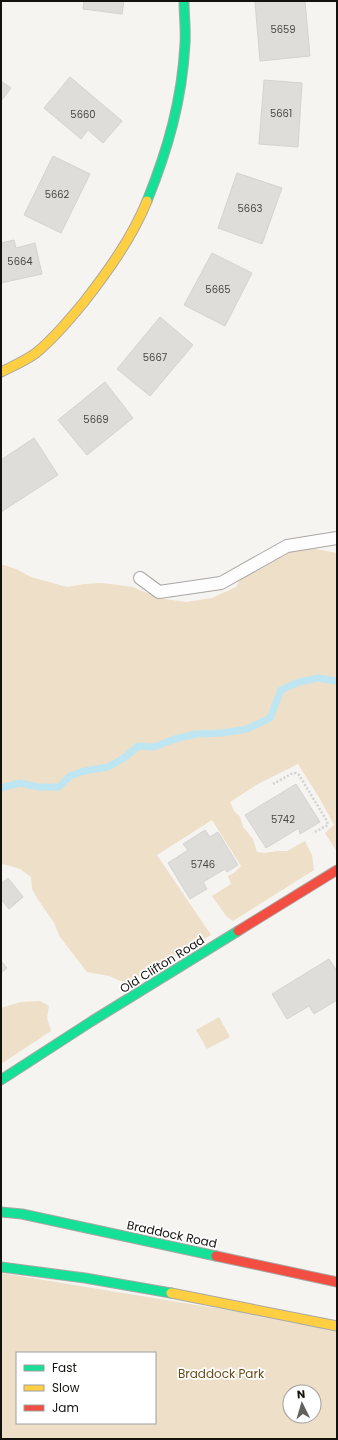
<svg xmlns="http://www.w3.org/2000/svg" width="338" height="1440" font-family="Poppins,sans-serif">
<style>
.green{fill:#eddfc8;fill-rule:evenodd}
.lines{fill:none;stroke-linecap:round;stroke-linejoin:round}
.stream{stroke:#bee6f2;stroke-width:7}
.building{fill:#dfddda;stroke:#d4d3d1}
.lane-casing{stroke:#a9a7a5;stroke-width:14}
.fast-casing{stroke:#a9a7a5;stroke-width:11}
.slow-casing{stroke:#a9a7a5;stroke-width:11}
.jam-casing{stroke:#a9a7a5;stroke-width:11}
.path{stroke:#d2d1d1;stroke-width:2.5;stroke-dasharray:2 2;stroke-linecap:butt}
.lane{stroke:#fefdfd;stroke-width:12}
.fast{stroke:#16e098;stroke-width:9}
.slow{stroke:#ffcf43;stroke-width:9}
.jam{stroke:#f24e42;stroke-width:9}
.labels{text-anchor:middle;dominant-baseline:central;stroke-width:3.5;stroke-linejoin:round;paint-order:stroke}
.number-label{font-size:10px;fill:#484744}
.street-label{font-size:12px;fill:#13120f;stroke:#fff}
.park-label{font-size:12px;fill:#664b18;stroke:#fff}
</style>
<rect width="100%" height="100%" fill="#f6f4f1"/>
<g class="green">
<path d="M 298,548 L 311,548 L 337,553 L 337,852 L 325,833 L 334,825 L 320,799 L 298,764 L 258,784 L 230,802 L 234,811 L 240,817 L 243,827 L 253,839 L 257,852 L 265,853 L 277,851 L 287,851 L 305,841 L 312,855 L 314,870 L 233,921 L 226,916 L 212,896 L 231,884 L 228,876 L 234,873 L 241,866 L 212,820 L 157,855 L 211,935 L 128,984 L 109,976 L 87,972 L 60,937 L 54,923 L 37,898 L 32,889 L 31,877 L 20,869 L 3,864 L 1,866 L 1,564 L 16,569 L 31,577 L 67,587 L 85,584 L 102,583 L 133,587 L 159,598 L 186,602 L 212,598 L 236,587 L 244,574 L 261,563 Z"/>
<path d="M 40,1001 L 49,1006 L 47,1018 L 51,1031 L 1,1064 L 1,1008 L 21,1002 Z"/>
<path d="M 219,1017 L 230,1037 L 207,1049 L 196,1030 Z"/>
<path d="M 1,1273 L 337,1328 L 337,1439 L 1,1439 ZM 17,1353 L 155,1353 L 155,1423 L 17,1423 ZM 290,1392 L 314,1392 L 314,1416 L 290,1416 Z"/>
</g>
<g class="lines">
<path class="stream" d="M 1,788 L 20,783 L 39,787 L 59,787 L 70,776 L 84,771 L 108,767 L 124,758 L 138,746 L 154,747 L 175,739 L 196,734 L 222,733 L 247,729 L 270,718 L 281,690 L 299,682 L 318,678 L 337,681"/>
</g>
<g class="building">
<path d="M 84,1 L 124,1 L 122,14 L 83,9 Z"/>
<path d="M 271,1 L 305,1 L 310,56 L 260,61 L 255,2 Z"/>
<path d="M 70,77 L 122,121 L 103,143 L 88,130 L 81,139 L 44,108 Z"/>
<path d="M 264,80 L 302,83 L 298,147 L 259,144 Z"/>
<path d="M 1,81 L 11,88 L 1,101 Z"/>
<path d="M 53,156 L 90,174 L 61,233 L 24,215 Z"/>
<path d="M 237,173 L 282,188 L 262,244 L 218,228 Z"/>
<path d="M 14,240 L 16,248 L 35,243 L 42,274 L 1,283 L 1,243 Z"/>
<path d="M 212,253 L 252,273 L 225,326 L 184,305 Z"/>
<path d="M 160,317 L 193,345 L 150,396 L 117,369 Z"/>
<path d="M 105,382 L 133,418 L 87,455 L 58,420 Z"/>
<path d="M 34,438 L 58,475 L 1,512 L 1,460 Z"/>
<path d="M 296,784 L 320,822 L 300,834 L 299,828 L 266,848 L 245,815 Z"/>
<path d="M 205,830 L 210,837 L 218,832 L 238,865 L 227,872 L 225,869 L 203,882 L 207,889 L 190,899 L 168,863 L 188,850 L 183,844 Z"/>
<path d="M 8,878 L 23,897 L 9,909 L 1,899 L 1,884 Z"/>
<path d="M 329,959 L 337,971 L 337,1000 L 314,1014 L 309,1006 L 287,1019 L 272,994 Z"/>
<path d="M 1,961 L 7,968 L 1,973 Z"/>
</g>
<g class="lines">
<defs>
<path id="lane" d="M 140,578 L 159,592 L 221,583 L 287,546 L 337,538"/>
<g id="fast">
<path d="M 147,201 C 168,149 182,100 185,44 C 186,30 184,15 184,1"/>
<path d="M 1,1080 L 92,1021 L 238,931"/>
<path d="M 1,1212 L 22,1214 L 216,1256"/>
<path d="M 1,1267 L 85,1278 L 171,1293"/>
</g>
<g id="slow">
<path d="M 1,372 C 13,366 25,361 36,353 C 54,338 69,320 84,302 C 108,271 132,238 147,201"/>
<path d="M 171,1293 L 337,1326"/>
</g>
<g id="jam">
<path d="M 238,931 L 337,870"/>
<path d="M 216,1256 L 337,1282"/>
</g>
</defs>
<use href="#lane" class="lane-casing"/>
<use href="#fast" class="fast-casing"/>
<use href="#slow" class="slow-casing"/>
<use href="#jam" class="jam-casing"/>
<path class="path" d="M 273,784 L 291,774 L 296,773 L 299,775 L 327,821 L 328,825 L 313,833"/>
<use href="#lane" class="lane"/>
<use href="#fast" class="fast"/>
<use href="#slow" class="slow"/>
<use href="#jam" class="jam"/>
</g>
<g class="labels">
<g class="number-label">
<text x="283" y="29">5659</text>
<text x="281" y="113">5661</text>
<text x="83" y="114">5660</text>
<text x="57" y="194">5662</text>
<text x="250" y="208">5663</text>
<text x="20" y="261">5664</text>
<text x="218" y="289">5665</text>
<text x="155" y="357">5667</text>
<text x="96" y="419">5669</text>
<text x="283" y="819">5742</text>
<text x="203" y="864">5746</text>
</g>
<g class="street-label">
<text transform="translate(162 964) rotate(-32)">Old Clifton Road</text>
<text transform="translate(172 1234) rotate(12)">Braddock Road</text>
</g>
<g class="park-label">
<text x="221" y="1373">Braddock Park</text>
</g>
</g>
<rect width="338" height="1440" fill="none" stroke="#13120f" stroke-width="4"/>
<rect x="16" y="1352" width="140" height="72" fill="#ffffff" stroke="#a1a09f"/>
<rect x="24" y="1365" width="20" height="6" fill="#16e098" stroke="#a1a09f"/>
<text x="52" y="1372" font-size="12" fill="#13120f">Fast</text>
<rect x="24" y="1385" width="20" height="6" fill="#ffcf43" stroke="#a1a09f"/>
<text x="52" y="1392" font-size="12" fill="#13120f">Slow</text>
<rect x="24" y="1405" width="20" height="6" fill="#f24e42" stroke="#a1a09f"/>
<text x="52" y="1412" font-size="12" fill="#13120f">Jam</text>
<g transform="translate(302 1404) rotate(355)"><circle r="19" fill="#ffffff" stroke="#a1a09f"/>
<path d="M0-3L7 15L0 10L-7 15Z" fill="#62615e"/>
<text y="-6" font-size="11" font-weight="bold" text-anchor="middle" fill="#13120f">N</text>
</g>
</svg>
